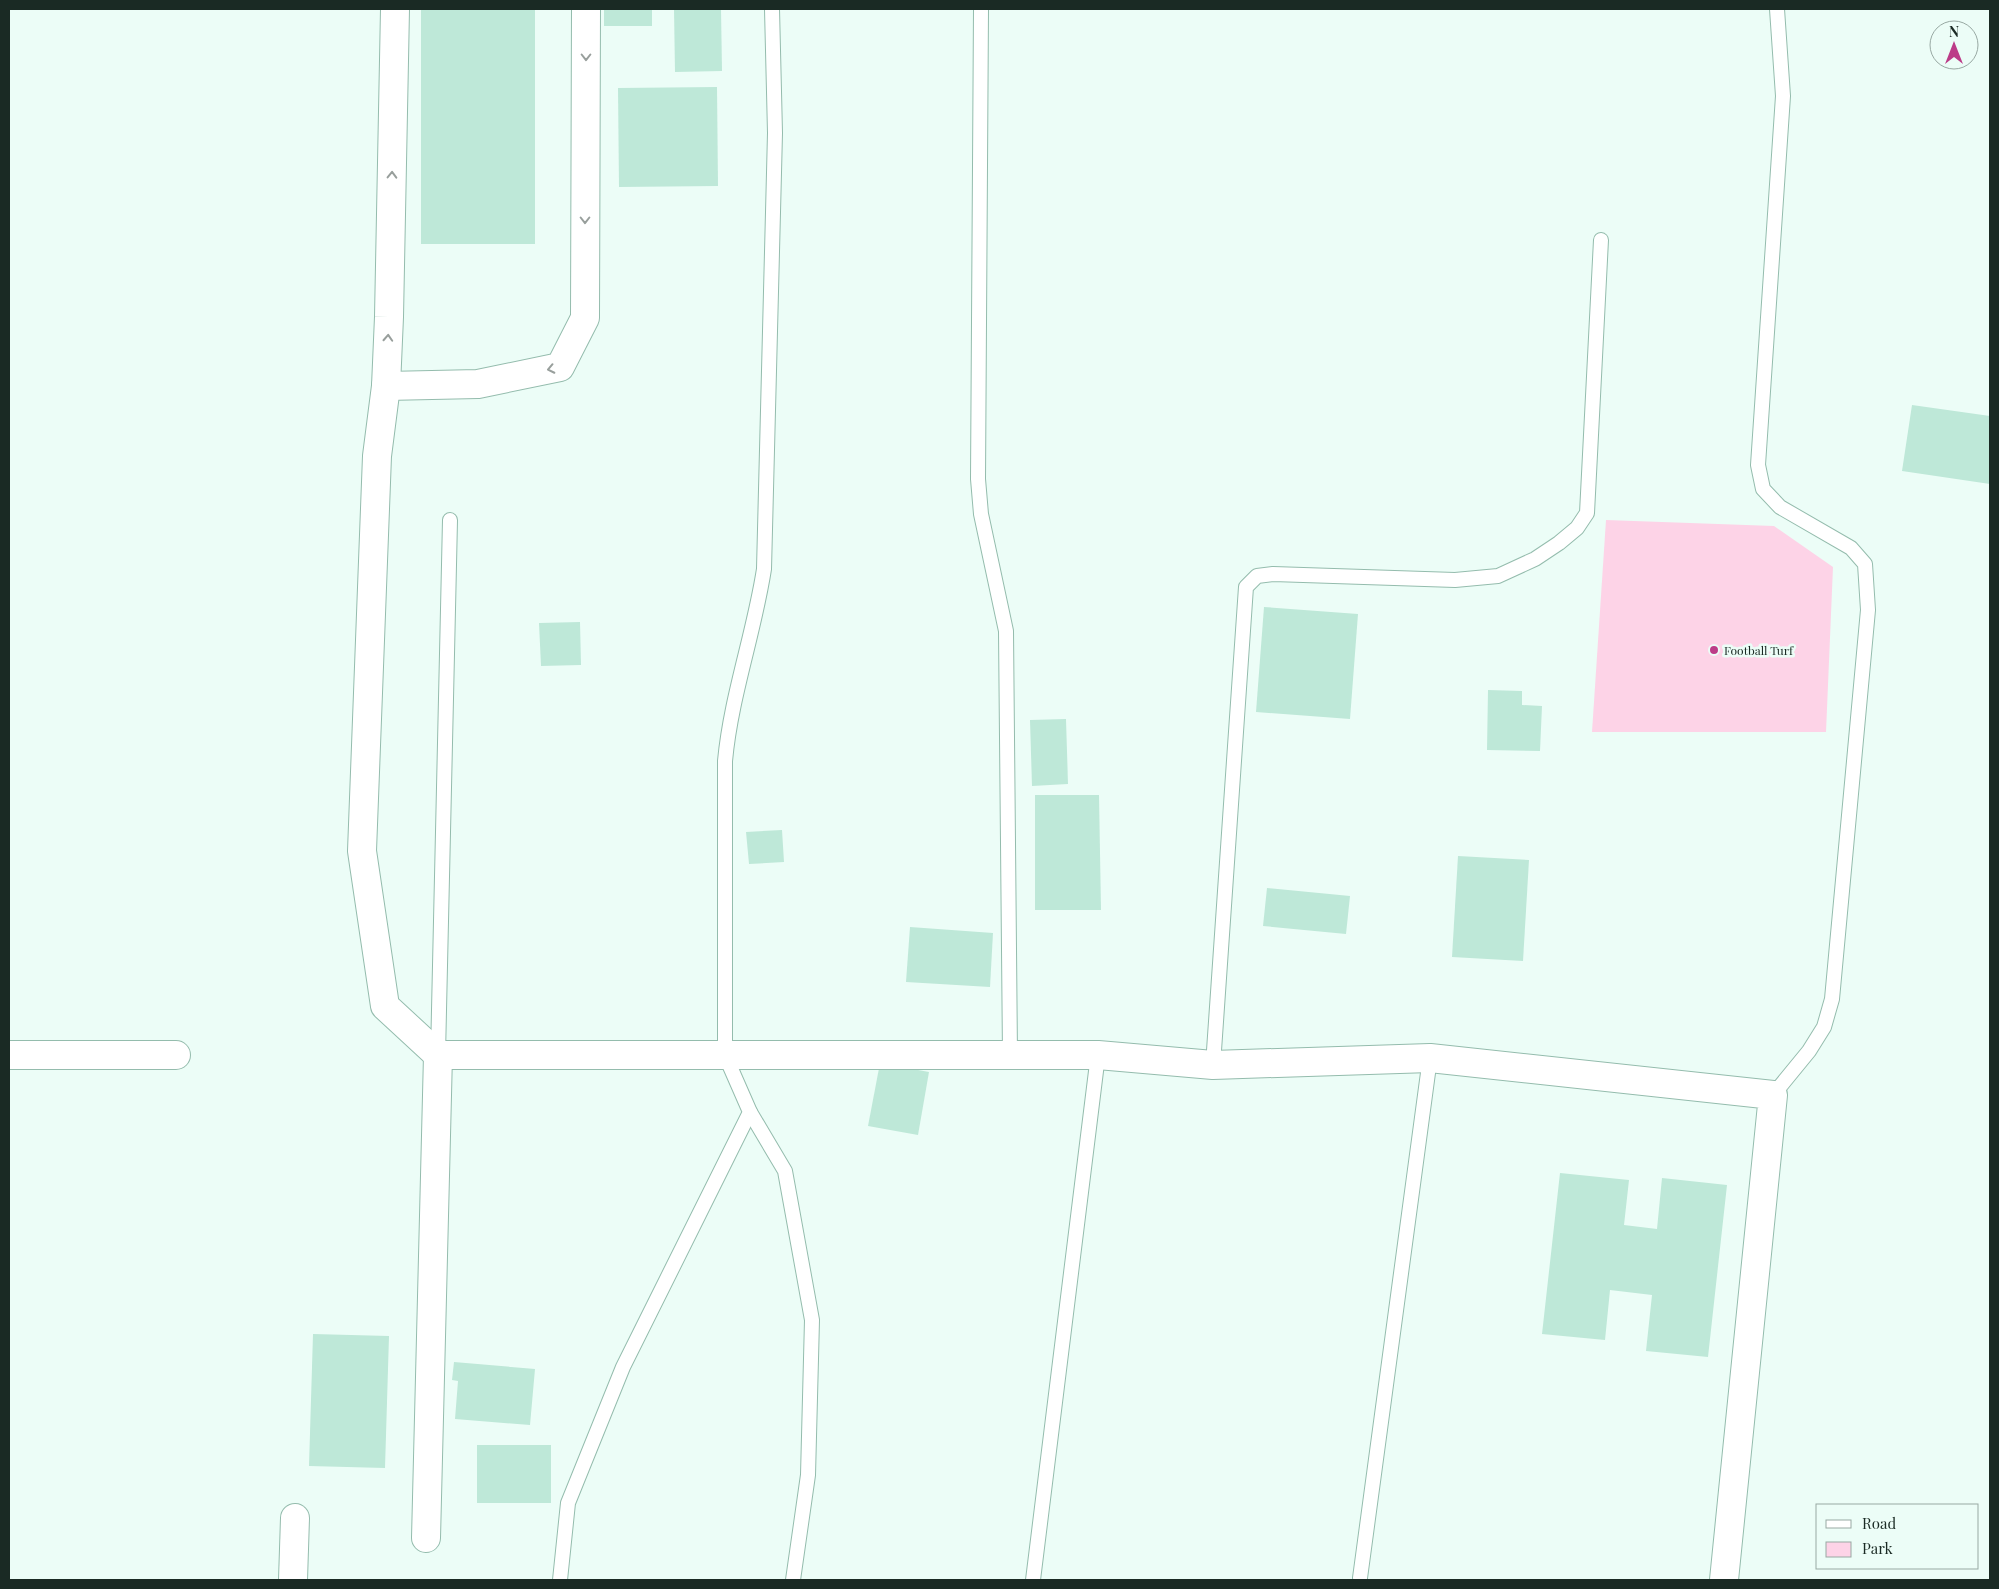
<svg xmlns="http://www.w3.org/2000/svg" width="1999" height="1589" font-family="'Playfair Display',serif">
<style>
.green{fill:#fdd3e7}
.building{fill:#bee8d8}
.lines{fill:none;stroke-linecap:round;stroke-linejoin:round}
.service-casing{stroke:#94bcad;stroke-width:16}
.minor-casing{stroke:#94bcad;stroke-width:30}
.service{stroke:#fff;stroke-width:14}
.minor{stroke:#fff;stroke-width:28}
.oneway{stroke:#989f9c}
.poi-dot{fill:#bc3c88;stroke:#ecfdf7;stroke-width:2}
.labels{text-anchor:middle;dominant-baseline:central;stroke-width:5;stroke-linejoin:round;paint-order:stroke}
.poi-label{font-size:12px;fill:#1a2a24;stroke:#ecfdf7;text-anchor:start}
</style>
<rect width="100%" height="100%" fill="#ecfdf7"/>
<path class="green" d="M 1606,520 L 1774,526 L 1833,567 L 1826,732 L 1592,732 Z"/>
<g class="building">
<rect x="421" y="9" width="114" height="235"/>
<rect x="604" y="9" width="48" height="17"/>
<path d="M 674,9 L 721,9 L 722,71 L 675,72 Z"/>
<path d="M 717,87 L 718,186 L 619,187 L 618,88 Z"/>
<path d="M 1912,405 L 1990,416 L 1990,484 L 1902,471 Z"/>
<path d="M 1264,607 L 1358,614 L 1350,719 L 1256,712 Z"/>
<path d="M 580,622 L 581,665 L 541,666 L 539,623 Z"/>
<path d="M 1488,690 L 1522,691 L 1522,705 L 1542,706 L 1540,751 L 1487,750 Z"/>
<path d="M 1066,719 L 1068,784 L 1032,786 L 1030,720 Z"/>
<path d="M 1035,795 L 1099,795 L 1101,910 L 1035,910 Z"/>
<path d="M 782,830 L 784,862 L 749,864 L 746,832 Z"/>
<path d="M 1458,856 L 1529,860 L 1523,961 L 1452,957 Z"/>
<path d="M 1267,888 L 1350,896 L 1346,934 L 1263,926 Z"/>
<path d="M 910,927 L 993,933 L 990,987 L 906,982 Z"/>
<path d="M 880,1063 L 929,1072 L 918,1135 L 868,1126 Z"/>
<path d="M 1560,1173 L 1629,1180 L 1624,1225 L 1657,1229 L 1662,1178 L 1727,1185 L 1708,1357 L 1646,1351 L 1652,1295 L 1610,1290 L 1605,1340 L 1542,1334 Z"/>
<path d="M 313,1334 L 389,1336 L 385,1468 L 309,1466 Z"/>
<path d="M 454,1362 L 535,1369 L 530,1425 L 455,1419 L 458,1381 L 452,1380 Z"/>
<rect x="477" y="1445" width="74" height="58"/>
</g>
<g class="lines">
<defs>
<g id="service">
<path d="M 981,9 L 978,479 L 981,514 L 1006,631 L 1010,1055"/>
<path d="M 438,1055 L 450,520"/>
<path d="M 1213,1065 L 1246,587 L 1257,576 L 1273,574 L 1455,580 L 1498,576 L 1535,559 L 1559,543 L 1577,528 L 1587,513 L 1601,240"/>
<path d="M 1773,1095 L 1809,1051 L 1824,1027 L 1832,999 L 1868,610 L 1865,564 L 1851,548 L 1780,507 L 1763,489 L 1758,465 L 1783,96 L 1777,9"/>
<path d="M 750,1112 L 785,1171 L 812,1320 L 808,1475 L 793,1580"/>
<path d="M 1360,1578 L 1430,1058"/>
<path d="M 560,1580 L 568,1503 L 623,1367 L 750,1112 L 725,1055 L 725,761 C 731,696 754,634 764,569 L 775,133 L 772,9"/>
<path d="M 1033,1580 L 1098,1055"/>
</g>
<g id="minor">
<path d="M 395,9 L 389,317 L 386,386 L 377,456 L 362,851 L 385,1006 L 438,1055 L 1098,1055 L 1213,1065 L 1430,1058 L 1773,1095 L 1724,1580"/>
<path d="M 386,386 L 478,384 L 560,367 L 585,318 L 586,9"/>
<path d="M 9,1055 L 176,1055"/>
<path d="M 426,1538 L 438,1055"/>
<path d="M 293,1580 L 295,1518"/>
</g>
</defs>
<use href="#service" class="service-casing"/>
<use href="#minor" class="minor-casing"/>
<use href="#service" class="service"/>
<use href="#minor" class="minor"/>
</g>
<defs><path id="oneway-chevron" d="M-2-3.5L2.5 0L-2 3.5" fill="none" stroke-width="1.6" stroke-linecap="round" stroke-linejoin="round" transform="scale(1.25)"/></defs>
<g class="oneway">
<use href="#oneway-chevron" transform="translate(586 57) rotate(90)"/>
<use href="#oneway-chevron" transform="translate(392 175) rotate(-89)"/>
<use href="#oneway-chevron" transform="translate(585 220) rotate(90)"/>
<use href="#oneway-chevron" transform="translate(388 338) rotate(-87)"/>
<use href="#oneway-chevron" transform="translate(551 369) rotate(168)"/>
</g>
<circle class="poi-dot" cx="1714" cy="650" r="5"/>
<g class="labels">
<g class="poi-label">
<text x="1724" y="650">Football Turf</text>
</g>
</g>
<rect width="1999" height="1589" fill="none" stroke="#1a2a24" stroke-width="20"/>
<rect x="1816" y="1504" width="162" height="65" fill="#ecfdf7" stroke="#98a9a3"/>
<rect x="1826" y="1520" width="25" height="8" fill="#ffffff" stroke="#98a9a3"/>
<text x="1862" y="1529" font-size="15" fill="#1a2a24">Road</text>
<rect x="1826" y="1542" width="25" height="15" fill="#fdd3e7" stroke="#98a9a3"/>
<text x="1862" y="1554" font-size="15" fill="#1a2a24">Park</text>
<g transform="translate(1954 45)"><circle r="24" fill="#ecfdf7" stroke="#98a9a3"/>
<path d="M0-4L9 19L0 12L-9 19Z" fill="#bc3c88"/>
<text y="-8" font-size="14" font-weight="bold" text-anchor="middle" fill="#1a2a24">N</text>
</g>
</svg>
